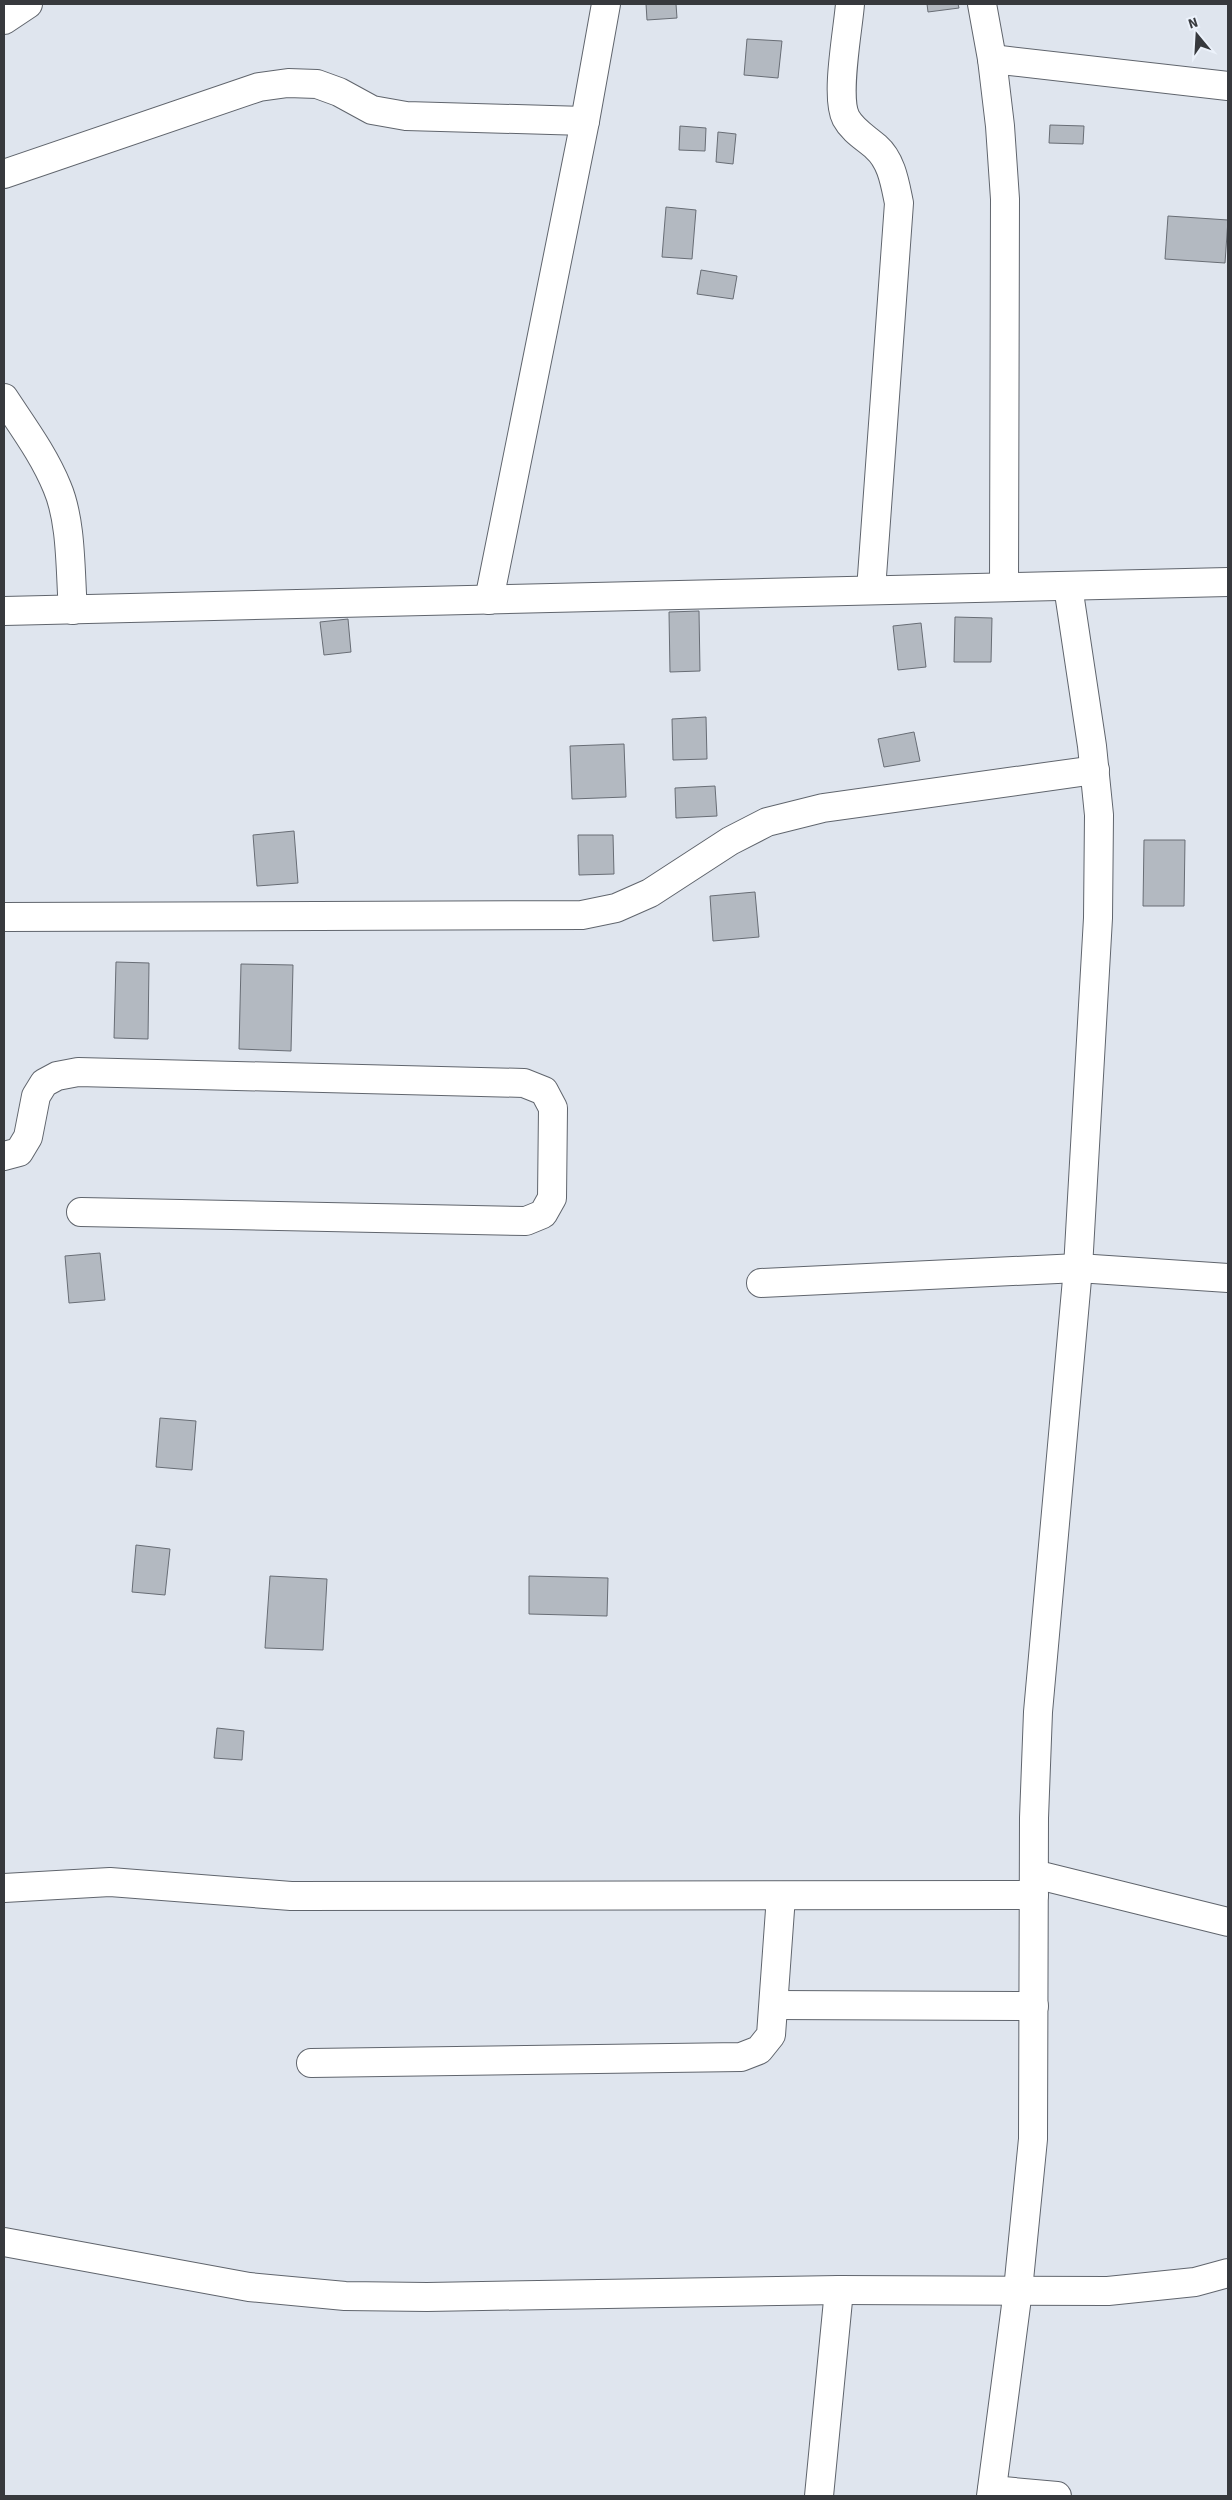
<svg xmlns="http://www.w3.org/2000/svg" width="1232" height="2500" font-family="'Source Sans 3',sans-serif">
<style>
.building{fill:#b3b9c1;stroke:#686d75}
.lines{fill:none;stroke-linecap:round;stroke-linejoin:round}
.street-casing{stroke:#60656d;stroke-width:30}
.secondary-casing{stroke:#60656d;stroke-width:30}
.street{stroke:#fff;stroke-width:28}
.secondary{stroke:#fff;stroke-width:28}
</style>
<rect width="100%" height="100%" fill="#dfe5ee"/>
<g class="building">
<path d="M 646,4 L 676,4 L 677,18 L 647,20 Z"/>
<path d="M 927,4 L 958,4 L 959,8 L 928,12 Z"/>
<path d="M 747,39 L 782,41 L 778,78 L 744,75 Z"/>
<path d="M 1050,125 L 1084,126 L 1083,144 L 1049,143 Z"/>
<path d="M 680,126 L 706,128 L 705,151 L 679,150 Z"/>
<path d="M 718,132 L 736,134 L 733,164 L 716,162 Z"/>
<path d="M 666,207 L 696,210 L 692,259 L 662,257 Z"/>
<path d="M 1168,216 L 1228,220 L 1225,263 L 1165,259 Z"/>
<path d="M 701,270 L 737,276 L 733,299 L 697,294 Z"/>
<path d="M 699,611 L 700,671 L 670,672 L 669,612 Z"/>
<path d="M 955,617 L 992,618 L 991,662 L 954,662 Z"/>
<path d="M 348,619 L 351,652 L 324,655 L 320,622 Z"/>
<path d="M 921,623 L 926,667 L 898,670 L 893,626 Z"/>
<path d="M 706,717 L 707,759 L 673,760 L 672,719 Z"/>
<path d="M 914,732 L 920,761 L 884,767 L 878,739 Z"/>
<path d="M 624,744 L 626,797 L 572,799 L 570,746 Z"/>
<path d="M 715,786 L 717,816 L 676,818 L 675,788 Z"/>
<path d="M 294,831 L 298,883 L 257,886 L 253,835 Z"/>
<path d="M 578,835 L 613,835 L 614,874 L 579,875 Z"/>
<path d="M 1144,840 L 1185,840 L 1184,906 L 1143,906 Z"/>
<path d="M 755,892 L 759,937 L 713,941 L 710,896 Z"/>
<path d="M 116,962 L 149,963 L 148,1039 L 114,1038 Z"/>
<path d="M 241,964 L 293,965 L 291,1051 L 239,1049 Z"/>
<path d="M 100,1253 L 105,1300 L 69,1303 L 65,1256 Z"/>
<path d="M 160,1418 L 196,1421 L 192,1470 L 156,1467 Z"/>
<path d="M 136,1545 L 170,1549 L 165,1595 L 132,1592 Z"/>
<path d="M 270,1576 L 327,1579 L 323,1650 L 265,1648 Z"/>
<path d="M 529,1576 L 608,1578 L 607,1616 L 529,1614 Z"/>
<path d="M 217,1728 L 244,1731 L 242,1760 L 214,1758 Z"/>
</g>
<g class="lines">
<defs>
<g id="street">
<path d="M 850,4 C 848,30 835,97 846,118 C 853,131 866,138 876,147 C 892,161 895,184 899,203 L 871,590"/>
<path d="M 982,4 L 992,59 L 1000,126 L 1005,199 L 1004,587"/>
<path d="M 4,20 L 28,4"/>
<path d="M 992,59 L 1228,86"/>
<path d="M 4,174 L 259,87 L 288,83 L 317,84 L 339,92 L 372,110 L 406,116 L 585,121"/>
<path d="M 4,398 C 23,427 44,455 57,487 C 72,522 70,572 73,610"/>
<path d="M 489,600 L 585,121 L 606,4"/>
<path d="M 4,917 L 582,915 L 616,908 L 650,893 L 730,841 L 767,822 L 823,808 L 1095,770"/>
<path d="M 4,1156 L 19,1152 L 28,1137 L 36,1096 L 44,1083 L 57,1076 L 78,1072 L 524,1083 L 544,1091 L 553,1108 L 552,1198 L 543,1214 L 526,1221 L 81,1212"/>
<path d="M 761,1283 L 1078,1268 L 1228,1278"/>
<path d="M 1034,1874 L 1228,1922"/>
<path d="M 4,1888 L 110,1882 L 291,1896 L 1034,1895"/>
<path d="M 775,2005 L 1034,2006"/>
<path d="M 311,2063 L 741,2057 L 759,2050 L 771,2035 L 781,1896"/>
<path d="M 4,2242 L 249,2287 L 345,2296 L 427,2297 L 839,2290 L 1108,2291 L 1195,2282 L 1228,2273"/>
<path d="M 992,2490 L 1057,2496"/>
<path d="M 819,2496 L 839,2290"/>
<path d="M 991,2496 L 1018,2290 L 1033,2139 L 1034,1818 L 1038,1712 L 1078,1268 L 1098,918 L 1099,815 L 1092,746 L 1068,586"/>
</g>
<path id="secondary" d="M 4,611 L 1228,582"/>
</defs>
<use href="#street" class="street-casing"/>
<use href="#secondary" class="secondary-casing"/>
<use href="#street" class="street"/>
<use href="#secondary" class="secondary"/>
</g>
<rect width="1232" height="2500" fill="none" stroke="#37393d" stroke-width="10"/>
<g transform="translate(1197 35) rotate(342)" stroke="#ecf2fb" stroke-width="4" paint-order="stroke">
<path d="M0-4L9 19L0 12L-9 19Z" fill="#37393d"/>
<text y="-8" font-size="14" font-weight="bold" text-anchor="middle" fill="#37393d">N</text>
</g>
</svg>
